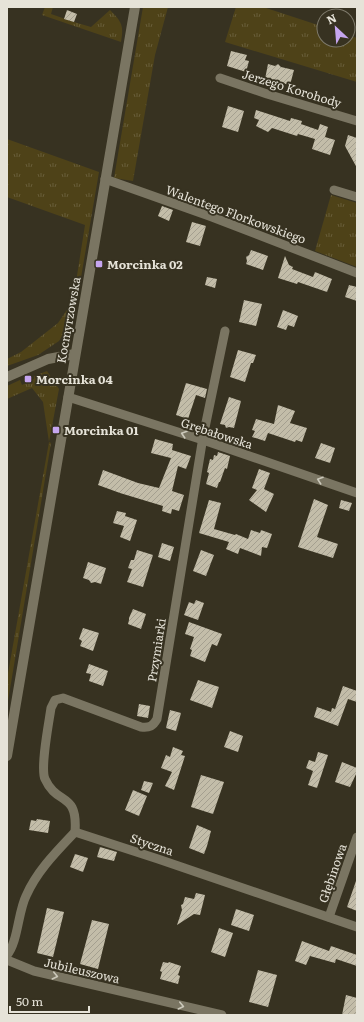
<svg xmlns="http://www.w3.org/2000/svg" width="364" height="1022" font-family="Literata,serif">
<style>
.grass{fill:url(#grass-tufts)}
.building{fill:url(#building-hatch)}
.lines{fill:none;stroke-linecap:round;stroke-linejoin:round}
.minor{stroke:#7a7562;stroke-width:9}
.tertiary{stroke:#7a7562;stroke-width:10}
.secondary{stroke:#7a7562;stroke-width:10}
.oneway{stroke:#cbc8ba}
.poi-dot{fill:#c6a6f0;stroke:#373221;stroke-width:1.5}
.labels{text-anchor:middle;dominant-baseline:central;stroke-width:4;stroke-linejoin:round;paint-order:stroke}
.street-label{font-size:12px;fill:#e6e3d8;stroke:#373221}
.poi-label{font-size:12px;font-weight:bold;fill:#e6e3d8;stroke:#373221;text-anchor:start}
</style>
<defs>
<pattern id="grass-tufts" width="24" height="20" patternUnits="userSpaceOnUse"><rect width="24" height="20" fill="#4e4218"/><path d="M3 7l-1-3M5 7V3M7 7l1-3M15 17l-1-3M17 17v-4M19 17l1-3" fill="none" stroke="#685d39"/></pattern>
<pattern id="building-hatch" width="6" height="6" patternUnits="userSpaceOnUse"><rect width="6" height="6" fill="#c3bda9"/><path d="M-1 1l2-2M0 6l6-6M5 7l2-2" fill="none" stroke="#a49f8f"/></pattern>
</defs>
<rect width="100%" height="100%" fill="#373221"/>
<g class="grass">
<path d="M 45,7 L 53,7 L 51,14 L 74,22 L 91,27 L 110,10 C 122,22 124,26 121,42 L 42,15 Z"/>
<path d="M 143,7 L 168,7 L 155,55 L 133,181 L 114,178 Z"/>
<path d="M 236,7 L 263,7 L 324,27 L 324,40 L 348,40 L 348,35 L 357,38 L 357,82 L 225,42 Z"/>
<path d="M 7,139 L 99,172 L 78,295 L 71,322 L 59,341 L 38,355 L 7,366 L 7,359 L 21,352 L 58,323 L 73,301 L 85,225 L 7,197 Z"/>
<path d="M 331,195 L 357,203 L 357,267 L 315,251 Z"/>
<path d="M 47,371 L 59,389 L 49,442 L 51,443 L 7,707 L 7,679 L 49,442 L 43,402 L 32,388 L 7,399 L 7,386 L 20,380 L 22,385 L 34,379 L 34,376 Z"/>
</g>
<g class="building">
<path d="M 67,10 L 77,14 L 74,22 L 64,19 Z"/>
<path d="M 231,51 L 247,55 L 245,60 L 249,61 L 246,72 L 227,66 Z"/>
<path d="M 268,64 L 275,66 L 278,64 L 281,67 L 294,70 L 290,85 L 265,79 Z"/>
<path d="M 228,106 L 244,111 L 238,132 L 222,127 Z"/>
<path d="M 256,110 L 290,121 L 291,118 L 302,121 L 301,124 L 318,130 L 320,124 L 328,127 L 325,137 L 335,140 L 330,155 L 312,149 L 315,139 L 298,134 L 297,136 L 272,128 L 268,132 L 256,126 L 259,120 L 254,118 Z"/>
<path d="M 348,135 L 357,138 L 357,168 L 345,146 Z"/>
<path d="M 162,206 L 173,210 L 169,221 L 158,216 Z"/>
<path d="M 192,222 L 206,226 L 200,246 L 186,242 Z"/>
<path d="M 251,250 L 268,256 L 263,270 L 246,264 L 247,261 L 246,257 L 249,255 Z"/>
<path d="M 285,256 L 289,265 L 293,267 L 292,269 L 313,277 L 315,272 L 332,279 L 327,292 L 298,282 L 297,284 L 278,278 Z"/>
<path d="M 207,277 L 217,279 L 215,288 L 205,285 Z"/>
<path d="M 349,285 L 357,287 L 357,301 L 345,297 Z"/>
<path d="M 244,300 L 262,304 L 256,326 L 239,322 Z"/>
<path d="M 283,310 L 298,316 L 294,327 L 288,325 L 286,330 L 277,327 Z"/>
<path d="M 238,350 L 256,355 L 253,363 L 251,363 L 245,382 L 230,377 Z"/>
<path d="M 186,383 L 207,389 L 205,398 L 196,395 L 188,419 L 176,415 Z"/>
<path d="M 229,397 L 241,401 L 234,428 L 229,427 L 226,428 L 225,425 L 220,424 Z"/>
<path d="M 278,405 L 295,411 L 290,423 L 307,428 L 302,442 L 296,440 L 295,442 L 268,433 L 265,441 L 252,437 L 255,431 L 252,430 L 256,419 L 274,424 Z"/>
<path d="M 155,439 L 173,444 L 172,450 L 191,456 L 186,469 L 178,466 L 172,491 L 184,495 L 179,511 L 172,509 L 171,514 L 162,511 L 163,506 L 120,493 L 98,485 L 103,470 L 138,483 L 159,488 L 171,458 L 151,453 Z"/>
<path d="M 321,443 L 335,448 L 330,463 L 315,458 Z"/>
<path d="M 218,452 L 230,456 L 227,469 L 225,468 L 220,482 L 219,482 L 217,488 L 206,484 L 209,473 L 207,472 L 210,459 L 213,460 L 214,455 L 217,456 Z"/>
<path d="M 259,469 L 270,473 L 264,489 L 274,494 L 266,512 L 249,500 L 257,490 L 252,488 Z"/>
<path d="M 314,499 L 328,505 L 317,537 L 338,544 L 333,558 L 298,547 Z"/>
<path d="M 209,500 L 221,503 L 214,529 L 235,535 L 236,534 L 248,539 L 251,530 L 260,533 L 261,530 L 272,534 L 267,548 L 262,547 L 261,556 L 240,548 L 238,554 L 226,549 L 229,542 L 199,533 Z"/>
<path d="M 341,500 L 352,503 L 349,511 L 339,508 Z"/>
<path d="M 117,511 L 126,513 L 125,516 L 137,520 L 130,541 L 120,537 L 124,526 L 113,523 Z"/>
<path d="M 162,543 L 174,547 L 170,561 L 158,557 Z"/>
<path d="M 137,550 L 153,555 L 143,587 L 127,582 L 132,569 L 128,568 L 131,560 L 134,560 Z"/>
<path d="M 201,550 L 214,555 L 206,576 L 193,571 Z"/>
<path d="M 88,562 L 106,568 L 101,584 L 95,582 L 91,583 L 89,580 L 83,578 Z"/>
<path d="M 196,600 L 204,603 L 198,620 L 184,615 L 189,602 L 194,604 Z"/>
<path d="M 133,609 L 146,614 L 141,629 L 128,624 L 129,620 L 129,618 Z"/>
<path d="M 189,622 L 222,634 L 217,646 L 212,644 L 205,662 L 190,656 L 192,650 L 190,649 L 194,637 L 185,634 Z"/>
<path d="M 83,628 L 99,633 L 93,651 L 80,646 L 82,641 L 79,639 Z"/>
<path d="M 89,664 L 108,671 L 103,686 L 89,681 L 91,674 L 86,673 Z"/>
<path d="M 198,680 L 219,687 L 212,708 L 190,700 Z"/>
<path d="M 343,686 L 357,691 L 357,702 L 348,699 L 338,726 L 314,717 L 317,707 L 331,712 L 332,708 L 335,709 Z"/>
<path d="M 139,704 L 150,706 L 148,718 L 137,716 Z"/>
<path d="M 170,710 L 181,713 L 176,731 L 166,728 Z"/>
<path d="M 230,731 L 243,736 L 238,752 L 224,747 Z"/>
<path d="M 173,747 L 183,751 L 181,755 L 185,756 L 174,790 L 165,786 L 172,772 L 161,768 L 166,755 L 170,757 Z"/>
<path d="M 318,752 L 328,755 L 317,788 L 308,785 L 313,771 L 306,768 L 309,760 L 315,762 Z"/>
<path d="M 342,762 L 357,768 L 357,772 L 350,787 L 335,782 Z"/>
<path d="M 201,775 L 224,782 L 213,814 L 191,807 Z"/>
<path d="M 144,781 L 153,783 L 149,793 L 141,790 Z"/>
<path d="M 133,790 L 147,796 L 139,816 L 125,810 Z"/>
<path d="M 37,819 L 50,821 L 48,833 L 29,830 L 31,820 L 36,821 Z"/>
<path d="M 197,825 L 211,831 L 207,846 L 204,854 L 189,848 Z"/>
<path d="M 100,847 L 117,852 L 114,861 L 97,857 Z"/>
<path d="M 75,854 L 88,858 L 83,872 L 70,867 Z"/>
<path d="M 356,881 L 357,881 L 357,911 L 347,907 Z"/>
<path d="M 196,893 L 205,895 L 200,915 L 194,914 L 177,925 L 182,910 L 181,905 L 183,904 L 185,897 L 194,899 Z"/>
<path d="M 47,908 L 64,912 L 53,957 L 37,953 Z"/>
<path d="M 236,909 L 254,915 L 249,931 L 231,925 Z"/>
<path d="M 92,920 L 109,924 L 98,969 L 80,964 Z"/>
<path d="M 219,928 L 233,933 L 225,957 L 211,952 Z"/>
<path d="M 302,941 L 329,951 L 331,946 L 357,955 L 357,966 L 336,959 L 335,963 L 310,956 L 306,965 L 295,961 Z"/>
<path d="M 163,962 L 168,963 L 169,962 L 181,966 L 178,975 L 180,976 L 178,984 L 160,979 L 162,972 L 160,971 Z"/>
<path d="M 258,970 L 277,975 L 268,1007 L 249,1002 Z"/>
<path d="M 346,995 L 357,998 L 357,1015 L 342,1015 Z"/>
</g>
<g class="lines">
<g class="minor">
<path d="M 220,78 L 267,94 L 357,121"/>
<path d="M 105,179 L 212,217 L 357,273"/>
<path d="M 334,190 L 357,197"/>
<path d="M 68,397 L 203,440 L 357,493"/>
<path d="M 75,832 C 78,791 57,806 45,779 C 40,768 49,722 51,708 L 55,700 L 63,698 L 141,727 C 150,728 153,726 157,719 L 203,437 L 225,331"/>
<path d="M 329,917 L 357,837"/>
<path d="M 7,955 C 18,942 18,912 26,896 C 37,871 56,852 75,832 L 158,859 L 357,927"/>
<path d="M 7,960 L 34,971 L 222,1015"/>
</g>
<path class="tertiary" d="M 7,377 L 48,359 L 75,354"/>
<path class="secondary" d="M 7,756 L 135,7"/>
</g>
<defs><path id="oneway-chevron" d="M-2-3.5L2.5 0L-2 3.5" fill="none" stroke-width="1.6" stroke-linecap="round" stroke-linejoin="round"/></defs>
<g class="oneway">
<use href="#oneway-chevron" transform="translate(184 434) rotate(-162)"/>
<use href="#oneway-chevron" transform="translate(320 480) rotate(-161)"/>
<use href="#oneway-chevron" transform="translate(55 976) rotate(13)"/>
<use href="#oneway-chevron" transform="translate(181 1006) rotate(13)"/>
</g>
<g class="poi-dot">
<rect x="95" y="260" width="8" height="8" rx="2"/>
<rect x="24" y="375" width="8" height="8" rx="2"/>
<rect x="52" y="426" width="8" height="8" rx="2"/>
</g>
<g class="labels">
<g class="street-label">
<text transform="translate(292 88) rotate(17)">Jerzego Korohody</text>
<text transform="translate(236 214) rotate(20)">Walentego Florkowskiego</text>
<text transform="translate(68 320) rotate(-80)">Kocmyrzowska</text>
<text transform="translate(217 433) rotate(18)">Grębałowska</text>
<text transform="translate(156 650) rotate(-81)">Przymiarki</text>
<text transform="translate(152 844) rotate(18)">Styczna</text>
<text transform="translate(332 873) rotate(-71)">Głębinowa</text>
<text transform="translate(82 970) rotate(13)">Jubileuszowa</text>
</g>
<g class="poi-label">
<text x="107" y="264">Morcinka 02</text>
<text x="36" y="379">Morcinka 04</text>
<text x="64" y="430">Morcinka 01</text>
</g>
</g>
<rect width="364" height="1022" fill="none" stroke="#e6e3d8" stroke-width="16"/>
<g transform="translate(336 28) rotate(334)"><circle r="19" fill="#373221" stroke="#7d796a"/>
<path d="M0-3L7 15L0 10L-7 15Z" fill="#c6a6f0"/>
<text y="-6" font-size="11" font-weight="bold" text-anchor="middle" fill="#e6e3d8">N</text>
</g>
<path d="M10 1006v6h79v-6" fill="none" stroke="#e6e3d8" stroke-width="2"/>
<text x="16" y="1006" font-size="12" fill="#e6e3d8" stroke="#373221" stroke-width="3" paint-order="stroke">50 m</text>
</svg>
